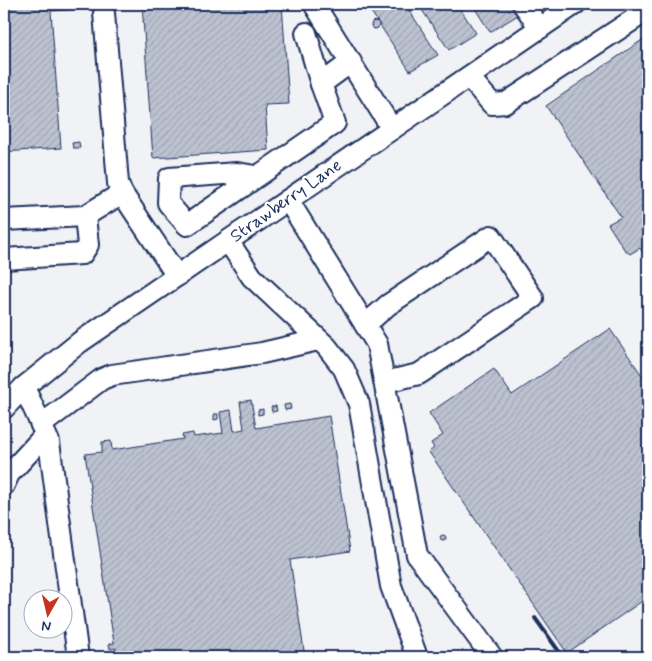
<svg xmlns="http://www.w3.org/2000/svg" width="652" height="661" font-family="Mynerve,sans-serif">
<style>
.building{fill:url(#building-hatch);stroke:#1b2f5e}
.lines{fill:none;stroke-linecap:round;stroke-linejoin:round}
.minor-casing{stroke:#1b2f5e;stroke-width:24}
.minor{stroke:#fff;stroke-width:20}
.rail{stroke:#1b2f5e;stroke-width:4}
.labels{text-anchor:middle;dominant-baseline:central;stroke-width:4.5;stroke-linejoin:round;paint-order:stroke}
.street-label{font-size:18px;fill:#1b2f5e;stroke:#fff}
</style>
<defs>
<pattern id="building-hatch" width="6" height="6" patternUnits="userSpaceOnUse" patternTransform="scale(1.25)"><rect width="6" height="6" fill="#bcc2d0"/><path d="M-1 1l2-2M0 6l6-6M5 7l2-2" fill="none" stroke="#a1a7b5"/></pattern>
</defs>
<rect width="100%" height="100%" fill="#f1f2f5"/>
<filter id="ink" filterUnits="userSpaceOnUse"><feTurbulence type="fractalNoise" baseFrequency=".02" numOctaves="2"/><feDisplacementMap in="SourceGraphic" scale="10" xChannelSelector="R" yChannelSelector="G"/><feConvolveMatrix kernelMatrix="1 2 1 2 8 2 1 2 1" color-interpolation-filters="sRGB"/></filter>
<g filter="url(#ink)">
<g class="building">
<path d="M 4,4 L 112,4 L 112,7 L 51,11 L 61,148 L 4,152 Z"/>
<path d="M 142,4 L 282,4 L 289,104 L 265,105 L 268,150 L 153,158 Z"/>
<path d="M 366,4 L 405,4 L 438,55 L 410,71 Z"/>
<path d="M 427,4 L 457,4 L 476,33 L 449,50 L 422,10 Z"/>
<path d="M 472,4 L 511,4 L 518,15 L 490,32 Z"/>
<circle cx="375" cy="25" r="4"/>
<path d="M 648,36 L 648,260 L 640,248 L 630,254 L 624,249 L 608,224 L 621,217 L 546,106 Z"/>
<path d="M 79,142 L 80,148 L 73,148 L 72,143 Z"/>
<path d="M 610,329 L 648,384 L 648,597 L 567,653 L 429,452 L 434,448 L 431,443 L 443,435 L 429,413 L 494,369 L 512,395 Z"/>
<path d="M 251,400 L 256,428 L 329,416 L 350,551 L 290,560 L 305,657 L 113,657 L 112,651 L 116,651 L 116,648 L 110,649 L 109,644 L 114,643 L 85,454 L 102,452 L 102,442 L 111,441 L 112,450 L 183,439 L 182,435 L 193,433 L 194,437 L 223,433 L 220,412 L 231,410 L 234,431 L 244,429 L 240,402 Z"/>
<path d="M 290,404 L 291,409 L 285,410 L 284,405 Z"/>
<path d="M 276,406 L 277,411 L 272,412 L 271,407 Z"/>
<path d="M 263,409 L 263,414 L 258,415 L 258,410 Z"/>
<path d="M 214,414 L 218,414 L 218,419 L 214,420 Z"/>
<circle cx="443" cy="538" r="3"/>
</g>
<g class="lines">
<defs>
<g id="minor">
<path d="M 314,4 L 392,129"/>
<path d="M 523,4 L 540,28"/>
<path d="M 104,13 L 118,183 L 122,193 L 177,276"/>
<path d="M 306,33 L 321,84"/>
<path d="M 469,77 L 492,104 L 506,103 L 648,10"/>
<path d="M 255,176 L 237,173 L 169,178 L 168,203 L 187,225 L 335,123 L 321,84 L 351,62"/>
<path d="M 288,200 L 377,344 L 417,555 L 492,657"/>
<path d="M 4,220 L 85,216 L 122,193"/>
<path d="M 228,241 L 252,277 L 327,347 L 344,369 L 359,404 L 391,586 L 417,657"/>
<path d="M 4,259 L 82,254 L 88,245 L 85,216"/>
<path d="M 365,325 L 388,305 L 491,236 L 533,298 L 419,374 L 385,382"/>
<path d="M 24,387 L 49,442 L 78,657"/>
<path d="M 4,408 L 24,387 L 80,342 L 575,4"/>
<path d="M 41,425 L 102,379 L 112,375 L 262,353 L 318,340"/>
<path d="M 4,485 L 9,474 L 45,435"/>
</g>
</defs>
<use href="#minor" class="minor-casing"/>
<use href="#minor" class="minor"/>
<path class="rail" d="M 535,618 L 563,657"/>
</g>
</g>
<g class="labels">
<g class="street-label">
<text transform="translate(286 201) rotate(-35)">Strawberry Lane</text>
</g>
</g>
<rect width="652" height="661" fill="none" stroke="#fff" stroke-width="20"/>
<rect x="10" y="10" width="632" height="641" fill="none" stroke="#1b2f5e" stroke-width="2" filter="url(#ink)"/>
<g transform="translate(48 614) rotate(188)"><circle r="24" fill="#ffffff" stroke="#a4acbf"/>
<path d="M0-4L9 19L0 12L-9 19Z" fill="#c8321e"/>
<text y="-8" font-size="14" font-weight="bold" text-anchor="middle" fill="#1b2f5e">N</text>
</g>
</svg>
